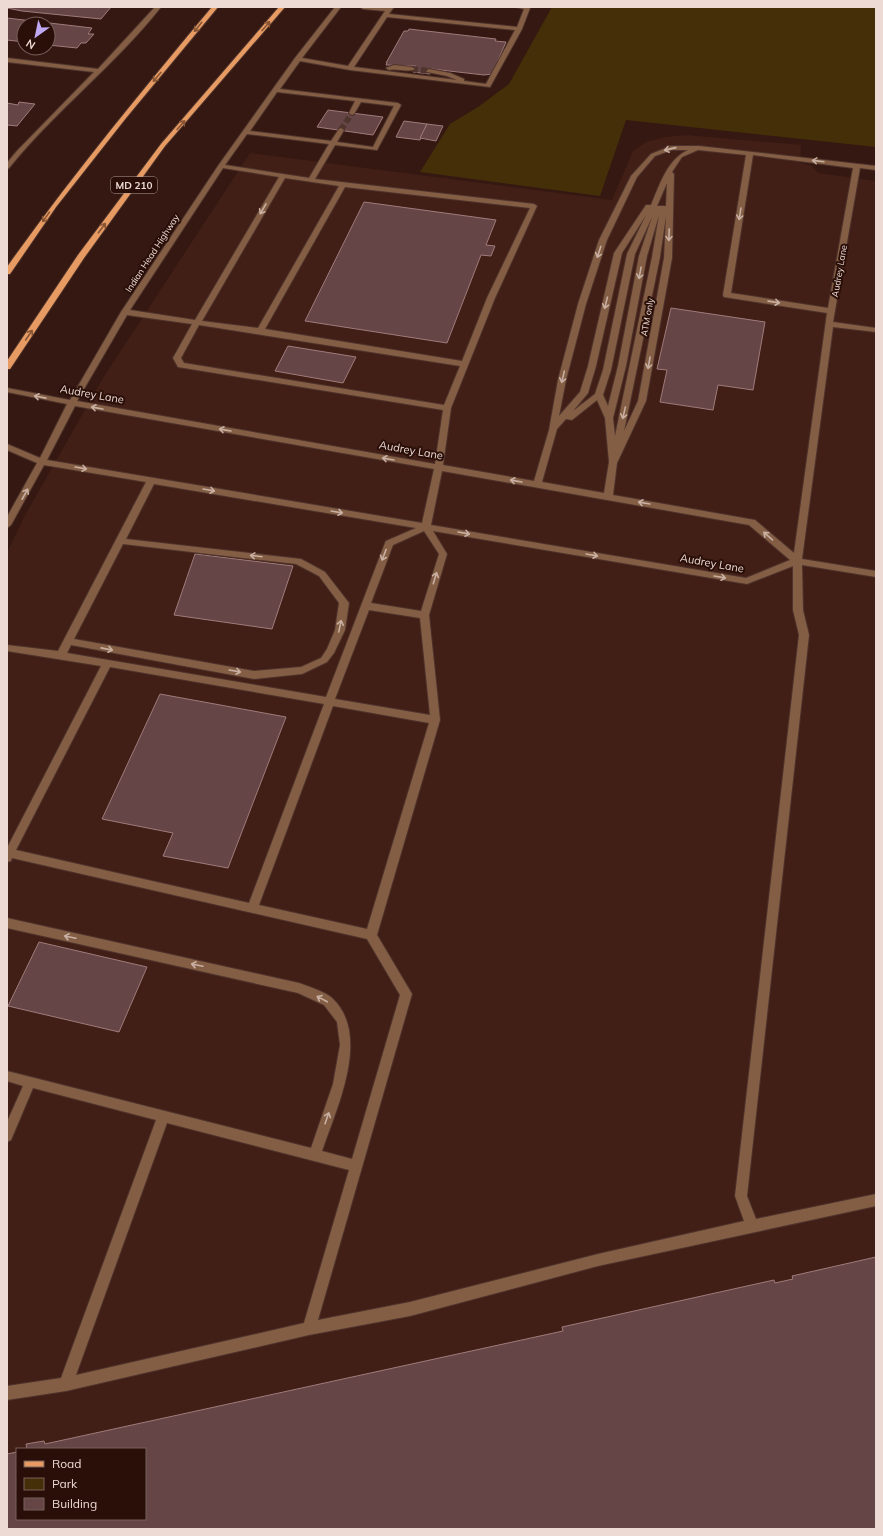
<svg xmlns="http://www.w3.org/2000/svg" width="883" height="1536" font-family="Mulish,sans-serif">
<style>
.built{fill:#421f16;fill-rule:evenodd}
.green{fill:#452f09}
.building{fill:#664546;stroke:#9f7b7b}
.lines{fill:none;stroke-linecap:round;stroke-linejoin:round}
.minor-tunnel{stroke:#50352e;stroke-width:6;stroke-dasharray:6 3;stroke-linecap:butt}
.minor-casing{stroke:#4e332c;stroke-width:2}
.major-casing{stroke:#4e332c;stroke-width:2}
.minor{fill:#835e44;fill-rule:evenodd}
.major{fill:#e79b62;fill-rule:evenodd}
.oneway{stroke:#885535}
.oneway2{stroke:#c8afa2}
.labels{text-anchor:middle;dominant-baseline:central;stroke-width:4;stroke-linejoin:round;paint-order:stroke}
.far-street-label{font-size:9px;fill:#eddad4;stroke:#290f08}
.shield{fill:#290f08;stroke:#b29d97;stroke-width:1}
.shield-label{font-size:10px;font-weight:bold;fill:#eddad4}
.street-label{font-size:11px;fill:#eddad4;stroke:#290f08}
</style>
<rect width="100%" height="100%" fill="#341811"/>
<path class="built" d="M 686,135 L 801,145 L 800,163 L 812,166 L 818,173 L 876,181 L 876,1529 L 7,1529 L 7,553 L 24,517 L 103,378 L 250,153 L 612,200 L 633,151 L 646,142 L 665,137 ZM 17,1449 L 145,1449 L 145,1519 L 17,1519 Z"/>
<path class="green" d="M 552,7 L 876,7 L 876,147 L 626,120 L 600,196 L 420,172 L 450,124 L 478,107 L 509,84 Z"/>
<g class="building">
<path d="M 7,7 L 111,7 L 101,19 L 22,11 L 7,8 Z"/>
<path d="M 7,18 L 92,28 L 88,34 L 94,34 L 86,43 L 81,43 L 77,48 L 48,45 L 48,24 L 24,24 L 24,42 L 7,40 Z"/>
<path d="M 409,29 L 496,39 L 495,41 L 506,42 L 492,74 L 484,75 L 432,69 L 430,74 L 413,72 L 416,66 L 386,65 L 387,63 L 386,63 L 404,31 L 408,31 Z"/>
<path d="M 19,102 L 35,104 L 17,126 L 7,125 L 7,103 L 18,105 Z"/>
<path d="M 328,110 L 383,117 L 373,135 L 317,127 Z"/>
<path d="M 404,121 L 427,124 L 420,140 L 396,137 Z"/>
<path d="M 427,124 L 443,126 L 436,141 L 420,138 Z"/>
<path d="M 364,202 L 496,220 L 486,245 L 495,246 L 491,256 L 481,255 L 447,343 L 305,321 Z"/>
<path d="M 671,308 L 765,322 L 753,390 L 718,385 L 713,410 L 660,402 L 667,370 L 657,369 Z"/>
<path d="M 288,346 L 356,357 L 343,383 L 275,371 Z"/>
<path d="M 195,554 L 293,566 L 272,629 L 174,615 Z"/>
<path d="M 160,694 L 286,717 L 228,868 L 163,856 L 173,833 L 102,819 Z"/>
<path d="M 39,942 L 147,967 L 119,1032 L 8,1006 Z"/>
<path d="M 876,1257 L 876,1529 L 7,1529 L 7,1454 L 17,1452 L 17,1519 L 145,1519 L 145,1449 L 27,1449 L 26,1444 L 44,1441 L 45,1444 L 563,1331 L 562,1327 L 774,1280 L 775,1283 L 793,1279 L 792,1276 Z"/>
</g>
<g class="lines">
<g class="minor-tunnel">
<path d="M 412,69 L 429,71"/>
<path d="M 341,130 L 352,113"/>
</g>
<defs>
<g id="minor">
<path d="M 155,7 L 161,7 C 115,65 56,110 9,168 L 7,169 L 7,163 L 17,151 L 94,72 L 7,62 L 7,58 L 98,69 Z"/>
<path d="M 335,7 L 341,7 L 302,58 L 348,66 L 385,11 L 363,9 L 360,7 L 394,7 L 389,14 L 517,27 L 524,9 L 515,7 L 530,8 L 522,29 L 490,87 L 350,70 L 300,61 L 280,89 L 398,103 L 401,105 L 377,150 L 335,145 L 315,179 L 534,204 L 537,206 L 495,298 L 451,408 L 443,465 L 534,481 L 549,430 L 558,380 L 578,304 L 599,240 L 631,176 L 651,154 L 671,146 L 699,146 L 876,166 L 876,170 L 860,168 L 833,322 L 876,328 L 876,332 L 833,327 L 802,559 L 876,571 L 876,577 L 802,565 L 803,610 L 809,635 L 747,1196 L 756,1219 L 876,1194 L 876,1206 L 598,1266 L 410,1316 L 309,1335 L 66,1391 L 7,1400 L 7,1386 L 61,1378 L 156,1120 L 33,1088 L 11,1140 L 7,1142 L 7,1122 L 23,1086 L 7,1081 L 7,1071 L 311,1148 L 333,1084 L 340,1045 L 337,1022 L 324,1005 L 298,993 L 7,928 L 7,918 L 299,983 C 307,986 326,992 332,998 C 372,1035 336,1109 322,1151 L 352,1159 L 400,995 L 367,939 L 12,858 L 11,861 L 7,862 L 7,848 L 101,666 L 7,651 L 7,645 L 58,651 L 146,482 L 44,465 L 11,525 L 7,528 L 7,517 L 37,463 L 7,450 L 7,444 L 40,458 L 67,404 L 7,392 L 7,388 L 70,400 L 121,312 L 218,166 L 295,58 ZM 387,17 L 515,30 L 486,84 L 464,81 L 464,79 L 450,73 L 429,69 L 426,71 L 427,72 L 447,76 L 457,80 L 354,67 ZM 277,92 L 355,101 L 349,113 L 352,115 L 354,114 L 361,102 L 394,106 L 373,147 L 337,142 L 344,130 L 341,128 L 339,129 L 331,141 L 250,131 ZM 247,134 L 329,144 L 309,178 L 225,165 ZM 672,150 L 688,150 C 667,160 660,184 651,205 L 646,205 L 614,253 L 588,366 L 580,392 L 559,416 L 566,380 L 586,304 L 607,240 L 637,177 L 655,156 ZM 698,150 L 746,155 L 723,295 L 724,297 L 827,313 L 794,553 L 755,520 L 613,495 L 617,463 L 646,401 L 672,258 L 674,174 L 672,172 L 682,157 ZM 753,155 L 853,168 L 828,308 L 731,293 ZM 223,168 L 279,177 L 195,320 L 130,310 ZM 285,178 L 339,186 L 258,328 L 202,321 ZM 667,183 L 666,206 L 657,206 ZM 345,187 L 530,208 L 487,298 L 462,361 L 265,329 ZM 646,215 L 627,254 L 603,370 L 595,394 L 573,411 L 588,393 L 596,366 L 622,253 ZM 659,215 L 652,257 L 615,436 L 613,418 L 626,366 L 647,256 ZM 666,216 L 664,258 L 638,401 L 624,431 L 660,257 ZM 652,217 L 639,256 L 618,366 L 608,406 L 603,395 L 611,370 L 635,254 ZM 127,315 L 192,324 L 173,358 L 178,367 L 443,410 L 435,464 L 77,401 ZM 199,325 L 460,366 L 444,405 L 184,363 L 181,358 ZM 597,400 L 605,418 L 609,462 L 604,493 L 542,482 L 557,429 L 566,419 L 572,420 ZM 75,406 L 434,469 L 422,523 L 47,460 ZM 442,471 L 749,525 L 790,560 L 746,578 L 431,525 ZM 154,484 L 416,528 L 386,541 L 385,543 L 326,697 L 67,653 L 71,645 L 254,679 L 302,674 L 327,662 L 334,653 L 345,630 L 349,603 L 325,572 L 301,559 L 126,539 ZM 424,531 L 439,554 L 421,611 L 371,603 L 393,545 ZM 433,531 L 747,584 L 793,566 L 793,610 L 799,635 L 735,1196 L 744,1221 L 598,1254 L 410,1302 L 318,1320 L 412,994 L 377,935 L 440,720 L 429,615 L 447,554 ZM 123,544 L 296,564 L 319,576 L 339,603 L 335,630 L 327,649 L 321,658 L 301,667 L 254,671 L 74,639 ZM 369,610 L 420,618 L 430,715 L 335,699 ZM 110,667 L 324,704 L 249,903 L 16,850 ZM 333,706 L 429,723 L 367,929 L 259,905 ZM 167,1123 L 349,1170 L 304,1323 L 76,1375 Z"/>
<path d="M 394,65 L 412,67 L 415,69 C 409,73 397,68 389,70 L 386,68 Z"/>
</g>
<g id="major">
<path d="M 212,7 L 218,7 L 126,118 L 56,207 L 10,274 L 7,274 L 7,267 C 71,177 141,92 212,7 Z"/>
<path d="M 279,7 L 285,7 L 165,146 L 84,258 L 10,369 L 7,369 L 7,361 L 78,255 L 161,144 Z"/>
</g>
</defs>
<use href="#minor" class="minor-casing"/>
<use href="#major" class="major-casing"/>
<use href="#minor" class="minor"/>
<use href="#major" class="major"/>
</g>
<defs><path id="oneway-shaft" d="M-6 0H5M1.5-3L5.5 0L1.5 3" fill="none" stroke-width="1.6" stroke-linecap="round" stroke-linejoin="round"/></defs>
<g class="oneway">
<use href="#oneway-shaft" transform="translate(266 26) rotate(-49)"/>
<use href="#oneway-shaft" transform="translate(198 27) rotate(129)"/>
<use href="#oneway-shaft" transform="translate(157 77) rotate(130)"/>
<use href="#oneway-shaft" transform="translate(181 125) rotate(-49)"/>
<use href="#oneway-shaft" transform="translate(46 217) rotate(125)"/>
<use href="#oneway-shaft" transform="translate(102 228) rotate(-53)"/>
<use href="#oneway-shaft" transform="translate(29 335) rotate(-56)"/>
</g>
<g class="oneway2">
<use href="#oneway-shaft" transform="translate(670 149) rotate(167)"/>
<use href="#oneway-shaft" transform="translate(818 161) rotate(-173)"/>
<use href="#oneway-shaft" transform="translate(263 209) rotate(120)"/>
<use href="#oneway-shaft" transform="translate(740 214) rotate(99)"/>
<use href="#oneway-shaft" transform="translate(669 235) rotate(92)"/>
<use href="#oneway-shaft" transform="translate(599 252) rotate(108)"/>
<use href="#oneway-shaft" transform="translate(640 273) rotate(101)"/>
<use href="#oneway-shaft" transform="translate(774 302) rotate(8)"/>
<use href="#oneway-shaft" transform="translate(606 303) rotate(104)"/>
<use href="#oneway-shaft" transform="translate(649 363) rotate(100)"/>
<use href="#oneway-shaft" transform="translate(563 377) rotate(103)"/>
<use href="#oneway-shaft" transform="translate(40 397) rotate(-169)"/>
<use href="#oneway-shaft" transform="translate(97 408) rotate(-170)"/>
<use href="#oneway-shaft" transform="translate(624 413) rotate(103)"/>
<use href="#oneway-shaft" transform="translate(225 430) rotate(-170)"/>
<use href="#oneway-shaft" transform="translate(388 459) rotate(-170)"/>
<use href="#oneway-shaft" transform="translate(81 468) rotate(10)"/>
<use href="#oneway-shaft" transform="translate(516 481) rotate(-170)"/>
<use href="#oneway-shaft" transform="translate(209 490) rotate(10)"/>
<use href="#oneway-shaft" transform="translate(25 494) rotate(-61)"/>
<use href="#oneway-shaft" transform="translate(644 503) rotate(-170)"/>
<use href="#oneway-shaft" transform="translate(337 512) rotate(10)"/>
<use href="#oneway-shaft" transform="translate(464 533) rotate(10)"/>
<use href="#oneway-shaft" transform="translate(768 536) rotate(-139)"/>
<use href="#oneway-shaft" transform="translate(384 555) rotate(111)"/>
<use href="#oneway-shaft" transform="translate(592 555) rotate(10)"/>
<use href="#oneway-shaft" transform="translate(256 556) rotate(-173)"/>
<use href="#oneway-shaft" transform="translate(720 577) rotate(10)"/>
<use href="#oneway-shaft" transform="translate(435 578) rotate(-73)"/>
<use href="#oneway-shaft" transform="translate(340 626) rotate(-78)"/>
<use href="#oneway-shaft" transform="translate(107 649) rotate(11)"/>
<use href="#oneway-shaft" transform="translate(235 671) rotate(10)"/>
<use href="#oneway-shaft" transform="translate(70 937) rotate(-168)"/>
<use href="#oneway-shaft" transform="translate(197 965) rotate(-168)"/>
<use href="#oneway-shaft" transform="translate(322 999) rotate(-152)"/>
<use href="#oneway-shaft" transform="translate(327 1118) rotate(-71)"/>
</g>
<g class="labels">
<g class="far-street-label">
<text transform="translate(152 253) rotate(-57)">Indian Head Highway</text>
<text transform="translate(839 271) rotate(-80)">Audrey Lane</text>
<text transform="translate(647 317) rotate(-80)">ATM only</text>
</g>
<rect class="shield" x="111" y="177" width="46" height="16" rx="3"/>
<g class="shield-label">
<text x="134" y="185">MD 210</text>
</g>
<g class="street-label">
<text transform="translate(92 394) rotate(10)">Audrey Lane</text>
<text transform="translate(411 450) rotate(10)">Audrey Lane</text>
<text transform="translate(712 563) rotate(10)">Audrey Lane</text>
</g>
</g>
<rect width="883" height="1536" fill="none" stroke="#eddad4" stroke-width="16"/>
<rect x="16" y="1448" width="130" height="72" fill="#290f08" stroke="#77605a"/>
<rect x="24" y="1461" width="20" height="6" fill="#e79b62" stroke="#77605a"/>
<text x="52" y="1468" font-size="12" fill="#eddad4">Road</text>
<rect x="24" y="1478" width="20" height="12" fill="#452f09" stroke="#77605a"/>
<text x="52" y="1488" font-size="12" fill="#eddad4">Park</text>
<rect x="24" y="1498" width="20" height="12" fill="#664546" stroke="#77605a"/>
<text x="52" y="1508" font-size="12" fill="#eddad4">Building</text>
<g transform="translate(36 36) rotate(213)"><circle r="19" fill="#290f08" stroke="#77605a"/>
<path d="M0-3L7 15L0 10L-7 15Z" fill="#c1a8f3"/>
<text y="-6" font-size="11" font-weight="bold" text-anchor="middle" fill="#eddad4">N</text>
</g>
</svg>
